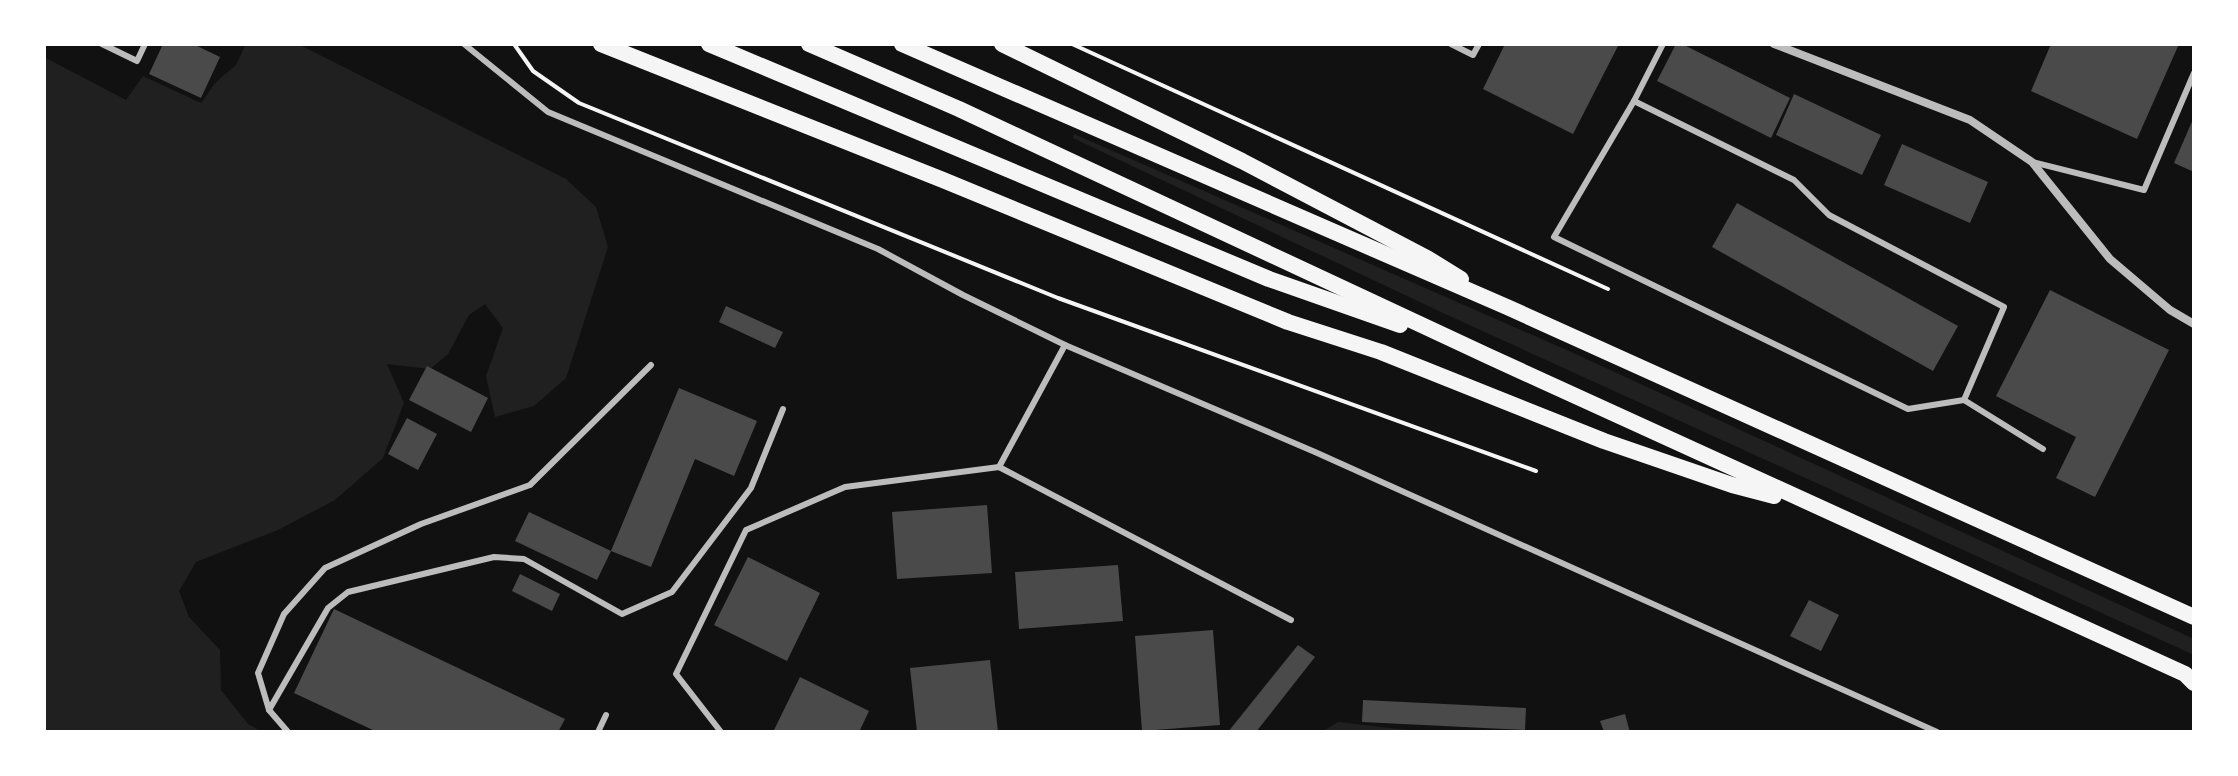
<svg xmlns="http://www.w3.org/2000/svg" width="2238" height="776" font-family="'Exo 2',sans-serif">
<style>
.green{fill:#202020}
.building{fill:#4a4a4a}
.lines{fill:none;stroke-linecap:round;stroke-linejoin:round}
.path{stroke:#f5f5f5;stroke-width:4}
.service{stroke:#bcbcbc;stroke-width:6}
.minor{stroke:#bcbcbc;stroke-width:8}
.secondary{stroke:#f5f5f5;stroke-width:16}
</style>
<rect width="100%" height="100%" fill="#111"/>
<g class="green">
<path d="M 246,44 L 298,44 L 566,179 L 596,207 L 608,247 L 566,378 L 534,406 L 495,417 L 486,376 L 503,328 L 485,304 L 469,315 L 448,354 L 430,369 L 387,364 L 404,403 L 383,458 L 335,500 L 278,530 L 196,562 L 179,591 L 189,617 L 220,650 L 221,690 L 248,724 L 262,732 L 44,732 L 44,57 L 126,100 L 143,76 L 201,103 L 216,82 L 236,65 Z"/>
<path d="M 1074,134 L 1569,351 L 2194,639 L 2194,655 L 1443,313 L 1073,138 Z"/>
<path d="M 1338,722 L 1407,730 L 1407,732 L 1322,732 Z"/>
</g>
<g class="building">
<path d="M 163,44 L 193,44 L 220,57 L 201,98 L 149,74 Z"/>
<path d="M 1505,44 L 1619,44 L 1573,134 L 1483,89 Z"/>
<path d="M 1676,44 L 1682,44 L 1790,98 L 1771,138 L 1657,81 Z"/>
<path d="M 2051,44 L 2179,44 L 2137,139 L 2031,91 Z"/>
<path d="M 1794,94 L 1881,135 L 1862,175 L 1776,135 Z"/>
<path d="M 2194,117 L 2194,172 L 2174,163 Z"/>
<path d="M 1902,144 L 1988,182 L 1970,223 L 1884,185 Z"/>
<path d="M 1737,203 L 1958,326 L 1933,371 L 1712,247 Z"/>
<path d="M 2050,290 L 2169,350 L 2095,497 L 2056,478 L 2076,437 L 1996,396 Z"/>
<path d="M 726,306 L 783,332 L 775,348 L 719,322 Z"/>
<path d="M 427,366 L 488,398 L 471,432 L 409,400 Z"/>
<path d="M 679,388 L 757,421 L 734,476 L 695,459 L 651,567 L 611,551 Z"/>
<path d="M 407,418 L 437,434 L 418,470 L 388,454 Z"/>
<path d="M 987,505 L 992,573 L 897,579 L 892,512 Z"/>
<path d="M 529,512 L 611,551 L 597,580 L 515,541 Z"/>
<path d="M 748,557 L 820,593 L 787,661 L 714,625 Z"/>
<path d="M 1118,565 L 1123,621 L 1019,629 L 1015,572 Z"/>
<path d="M 520,574 L 560,594 L 552,611 L 512,591 Z"/>
<path d="M 1809,600 L 1839,615 L 1821,651 L 1790,636 Z"/>
<path d="M 334,609 L 565,719 L 558,732 L 377,732 L 294,693 Z"/>
<path d="M 1213,630 L 1220,725 L 1142,731 L 1135,636 Z"/>
<path d="M 1298,645 L 1315,657 L 1256,732 L 1228,732 Z"/>
<path d="M 990,660 L 998,732 L 917,732 L 910,668 Z"/>
<path d="M 800,677 L 869,711 L 859,732 L 773,732 Z"/>
<path d="M 1363,700 L 1526,708 L 1525,730 L 1362,722 Z"/>
<path d="M 1625,714 L 1630,732 L 1604,732 L 1600,721 Z"/>
</g>
<g class="lines">
<g class="path">
<path d="M 514,44 L 533,71 L 579,103 L 1058,298 L 1536,471"/>
<path d="M 1072,44 L 1608,289"/>
</g>
<g class="service">
<path d="M 102,44 L 137,61 L 145,44"/>
<path d="M 464,44 L 548,112 L 878,249 L 963,295 L 1065,345 L 1315,452 L 1937,732"/>
<path d="M 1451,44 L 1473,55 L 1479,44"/>
<path d="M 1663,44 L 1634,101 L 1794,180 L 1829,215 L 2004,307 L 1964,400 L 2043,449"/>
<path d="M 1634,101 L 1554,237 L 1908,409 L 1964,400"/>
<path d="M 2032,162 L 2144,190 L 2194,73"/>
<path d="M 999,467 L 1065,345"/>
<path d="M 269,710 L 328,608 L 348,592 L 494,557 L 524,559 L 622,614 L 672,592 L 751,488 L 783,409"/>
<path d="M 288,732 L 269,710 L 258,673 L 284,614 L 325,568 L 421,524 L 530,485 L 651,365"/>
<path d="M 598,732 L 606,715"/>
<path d="M 721,732 L 676,674 L 746,530 L 845,487 L 999,467 L 1291,620"/>
</g>
<path class="minor" d="M 1774,44 L 1970,120 L 2032,162 L 2110,259 L 2170,310 L 2194,324"/>
<g class="secondary">
<path d="M 601,44 L 943,180 L 1288,322 L 1381,352 L 1604,441 L 1732,485 L 1774,496"/>
<path d="M 709,44 L 1269,279 L 1400,325"/>
<path d="M 809,44 L 959,109 L 1488,356 L 2185,674 L 2194,683"/>
<path d="M 902,44 L 1507,307 L 2194,617"/>
<path d="M 1002,44 L 1242,161 L 1427,258 L 1461,279"/>
</g>
</g>
<rect width="2238" height="776" fill="none" stroke="#ffffff" stroke-width="92"/>
</svg>
